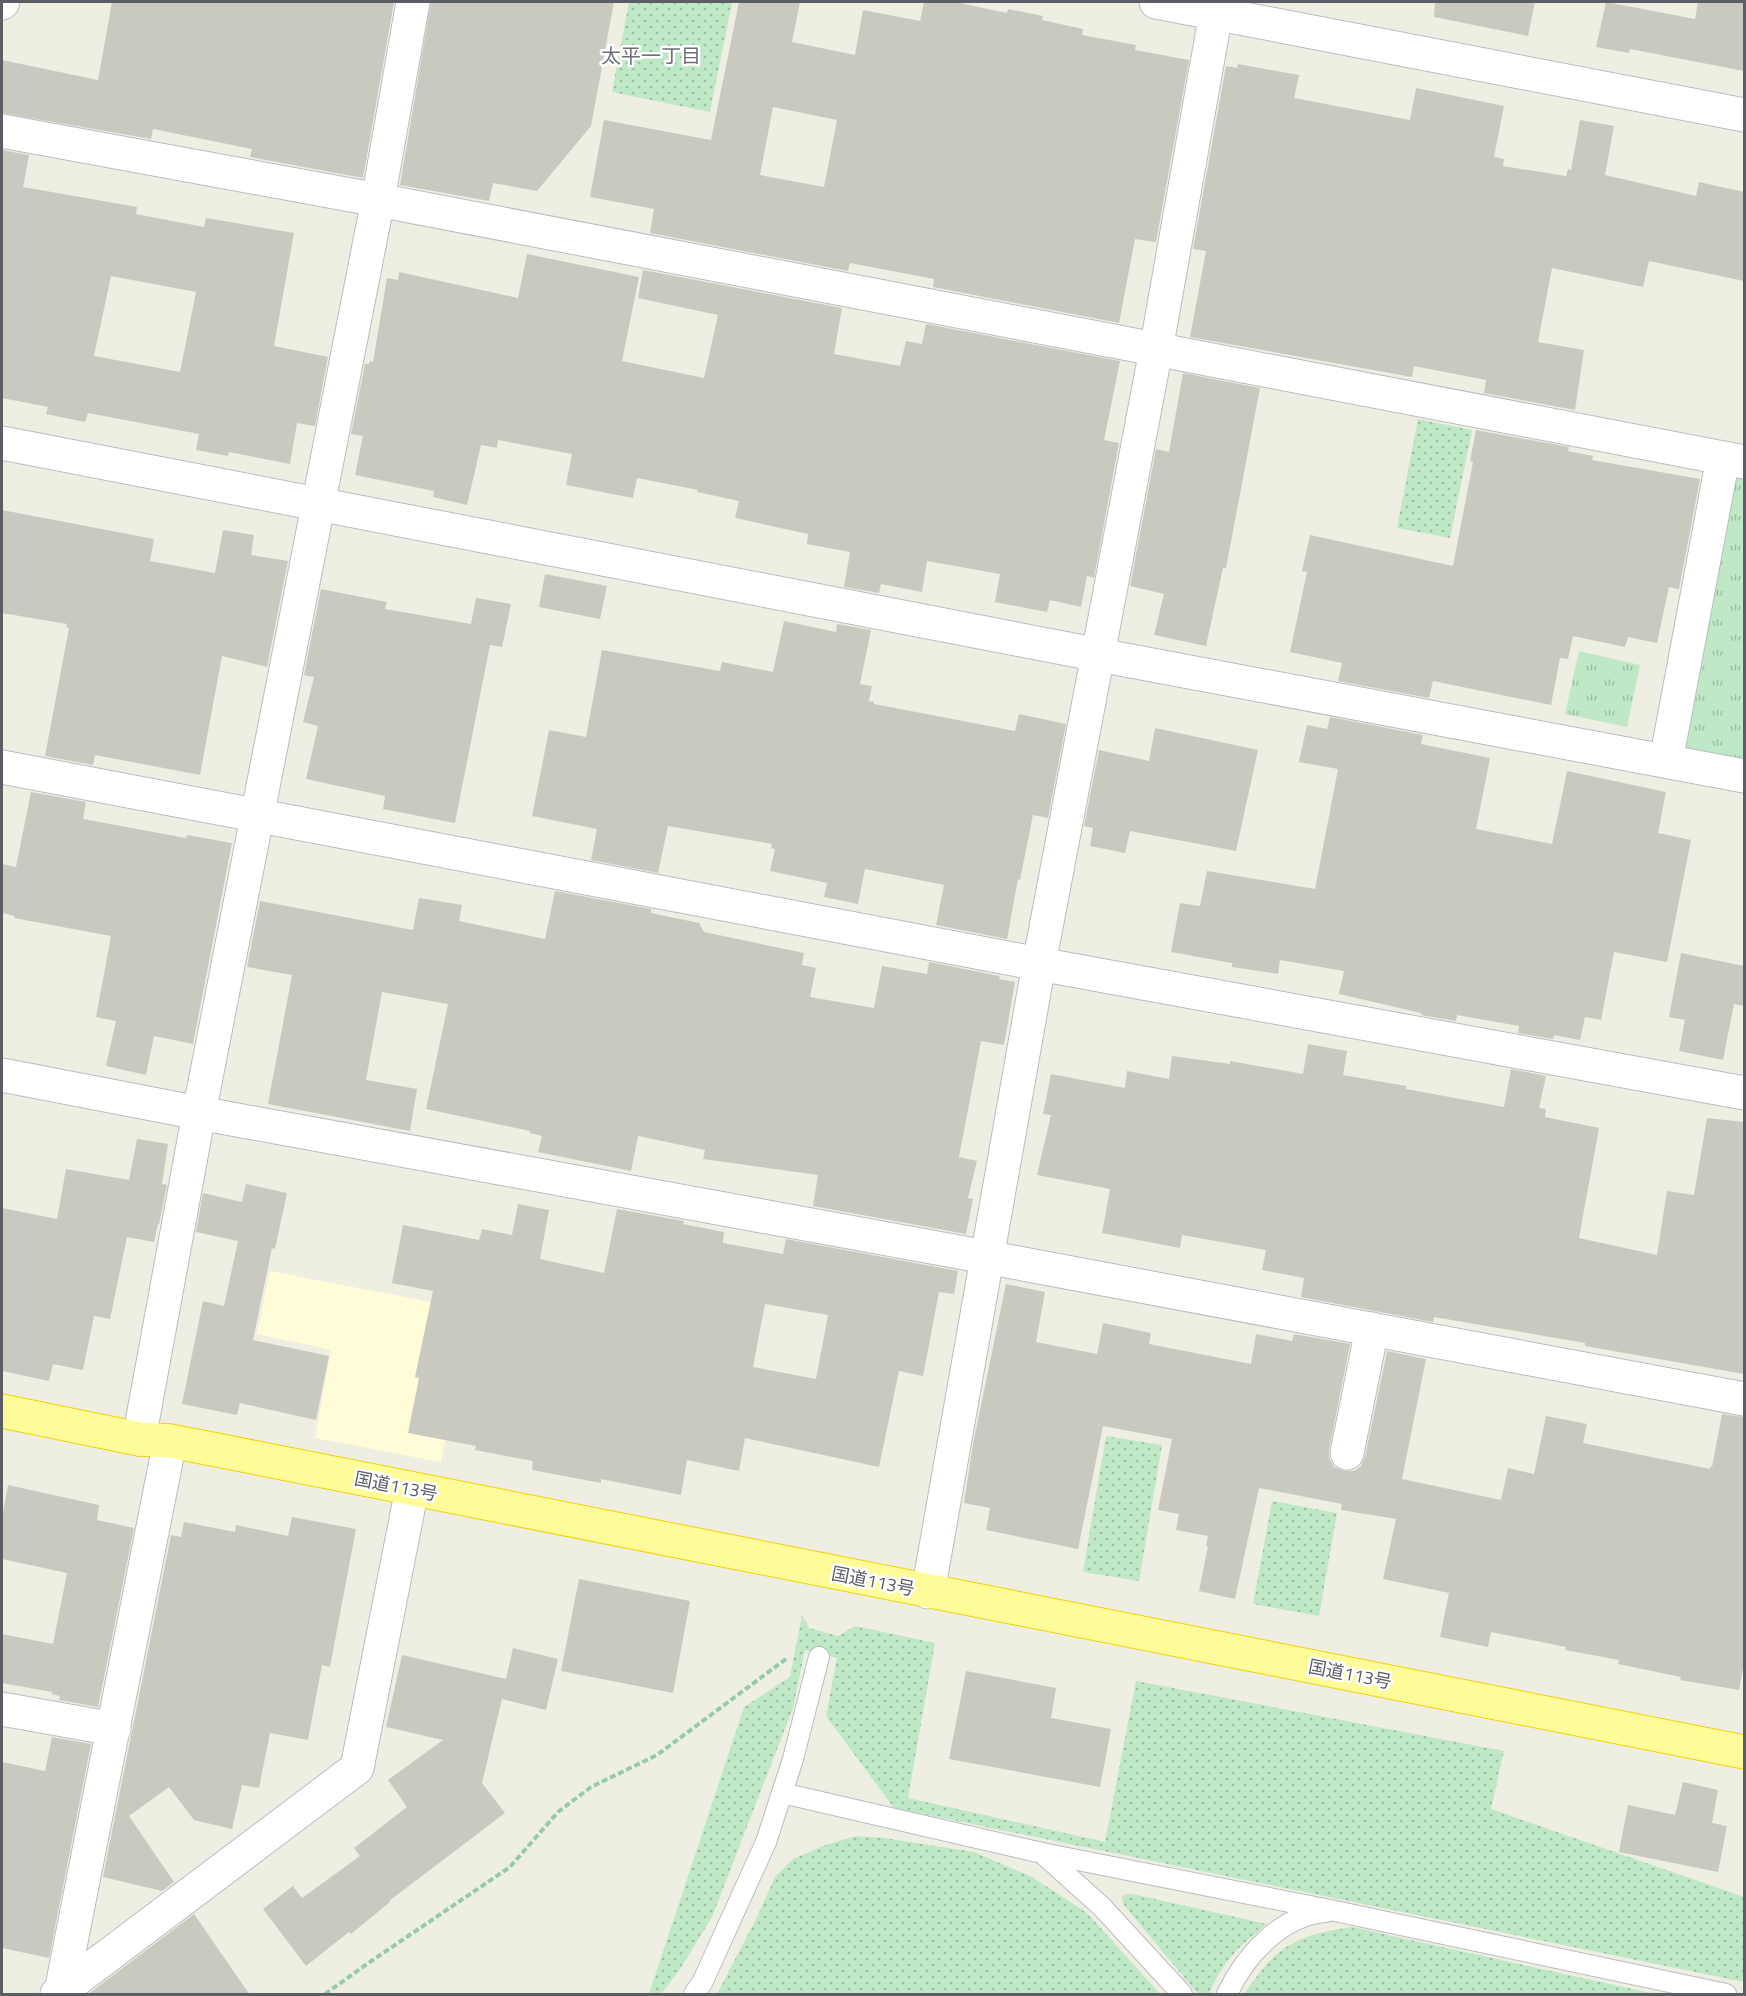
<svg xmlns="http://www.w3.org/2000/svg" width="1746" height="1996" font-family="'Titillium Web','Noto Sans JP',sans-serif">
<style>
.commercial{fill:#fffdd8}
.grass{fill:url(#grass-dots)}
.park{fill:url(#park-tufts)}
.building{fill:#cac9c0;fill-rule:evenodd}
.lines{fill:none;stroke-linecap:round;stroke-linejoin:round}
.service-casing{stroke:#bbbcc3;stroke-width:22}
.minor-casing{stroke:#bbbcc3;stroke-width:35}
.tertiary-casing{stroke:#bbbcc3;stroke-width:35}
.trunk-casing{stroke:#f2d300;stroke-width:35}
.path{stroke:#96caae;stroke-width:4;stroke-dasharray:6 3;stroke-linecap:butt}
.service{stroke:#fff;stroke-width:20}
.minor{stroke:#fff;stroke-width:33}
.tertiary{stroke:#fff;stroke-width:33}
.trunk{stroke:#fefb99;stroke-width:33}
.labels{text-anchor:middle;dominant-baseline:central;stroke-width:5;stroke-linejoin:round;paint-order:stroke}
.street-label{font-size:18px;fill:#5b5e65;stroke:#fff}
.neighbourhood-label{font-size:20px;fill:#6c7077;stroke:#fff}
</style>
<defs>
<pattern id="grass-dots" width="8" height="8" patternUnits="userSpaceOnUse" patternTransform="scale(1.5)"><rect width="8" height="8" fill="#bee8c6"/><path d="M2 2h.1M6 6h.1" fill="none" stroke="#9dbfa4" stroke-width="1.8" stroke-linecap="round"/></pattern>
<pattern id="park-tufts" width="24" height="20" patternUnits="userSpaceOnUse" patternTransform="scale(1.5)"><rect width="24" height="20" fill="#bee8c6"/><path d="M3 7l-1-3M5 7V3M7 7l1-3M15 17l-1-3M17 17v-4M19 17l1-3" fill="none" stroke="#9dbfa4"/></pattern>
</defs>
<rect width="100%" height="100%" fill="#efeee3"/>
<path class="commercial" d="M 270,1271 L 472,1310 L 441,1462 L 315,1438 L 331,1350 L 257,1334 Z"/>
<g class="grass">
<path d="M 629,2 L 732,2 L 710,112 L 612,92 Z"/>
<path d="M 1418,419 L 1472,430 L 1450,538 L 1397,528 Z"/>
<path d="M 1106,1436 L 1162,1445 L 1139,1581 L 1083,1572 Z"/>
<path d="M 1272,1501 L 1337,1513 L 1319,1616 L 1253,1604 Z"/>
<path d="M 802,1615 L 809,1628 L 838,1636 L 855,1626 L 935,1643 L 908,1798 L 1105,1842 L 1136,1681 L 1504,1751 L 1491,1809 L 1744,1897 L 1744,1982 L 894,1808 L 826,1716 L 837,1658 L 805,1650 L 793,1708 L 712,1917 L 680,1969 L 661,1994 L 649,1994 L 744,1707 L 790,1677 Z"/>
<path d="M 856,1836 L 884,1838 L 974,1852 L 1032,1877 L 1087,1913 L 1160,1994 L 717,1994 L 757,1917 L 775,1877 L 793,1859 L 826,1845 Z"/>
<path d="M 1128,1894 L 1137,1895 L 1267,1924 C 1239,1947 1223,1960 1209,1994 L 1198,1994 L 1123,1904 L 1122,1896 Z"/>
<path d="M 1352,1927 L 1655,1994 L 1244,1994 C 1254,1981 1264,1965 1277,1954 C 1297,1936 1327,1931 1352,1927 Z"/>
</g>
<g class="park">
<path d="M 1723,458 L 1744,462 L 1744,776 L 1666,761 Z"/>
<path d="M 1579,651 L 1640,665 L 1627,727 L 1565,714 Z"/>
</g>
<g class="building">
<path d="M 112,2 L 394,2 L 363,178 L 250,157 L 252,149 L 153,129 L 151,139 L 2,113 L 2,60 L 98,80 Z"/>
<path d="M 431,2 L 614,2 L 591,126 L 537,191 L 493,183 L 489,201 L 400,185 Z"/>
<path d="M 739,2 L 800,2 L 792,42 L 855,55 L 863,10 L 920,21 L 924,2 L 955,2 L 1007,13 L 1008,9 L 1043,16 L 1042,20 L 1083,29 L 1082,35 L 1136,45 L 1135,50 L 1189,60 L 1156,242 L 1135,239 L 1119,323 L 933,287 L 934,279 L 850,263 L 848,271 L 650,233 L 654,209 L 590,197 L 604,120 L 711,140 ZM 773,107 L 837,120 L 824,187 L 760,175 Z"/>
<path d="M 1435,2 L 1535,2 L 1528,36 L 1434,17 Z"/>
<path d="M 1606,2 L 1695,19 L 1698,2 L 1744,2 L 1744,71 L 1630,49 L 1629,53 L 1596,47 Z"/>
<path d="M 1238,64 L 1299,75 L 1294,98 L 1410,120 L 1416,88 L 1504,106 L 1494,157 L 1504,159 L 1503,166 L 1566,176 L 1568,169 L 1571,170 L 1580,120 L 1614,126 L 1605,175 L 1696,196 L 1699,182 L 1744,192 L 1744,281 L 1649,261 L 1643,287 L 1552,268 L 1538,342 L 1584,350 L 1575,410 L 1484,393 L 1486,380 L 1414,366 L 1412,377 L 1190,337 L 1206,251 L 1193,249 L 1226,66 L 1237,68 Z"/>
<path d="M 2,150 L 29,155 L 23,187 L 137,207 L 136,214 L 204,227 L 206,218 L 294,233 L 274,346 L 328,357 L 315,426 L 297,423 L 290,464 L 229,452 L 228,456 L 196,450 L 199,434 L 88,413 L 85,422 L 46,414 L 48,407 L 2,398 ZM 111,276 L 196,292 L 180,372 L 94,356 Z"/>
<path d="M 527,254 L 639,277 L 622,361 L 704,378 L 718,315 L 638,298 L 643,270 L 842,308 L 834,354 L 900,366 L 906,341 L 922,344 L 926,324 L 1120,361 L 1104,440 L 1119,443 L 1094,578 L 1087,576 L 1081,607 L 1050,600 L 1047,612 L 995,602 L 1000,574 L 927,561 L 922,592 L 881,584 L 879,593 L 844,587 L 850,552 L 807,544 L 808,534 L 735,518 L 739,501 L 697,492 L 698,490 L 637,478 L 633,498 L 566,485 L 572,454 L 498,440 L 497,448 L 481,445 L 467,505 L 433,497 L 434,491 L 355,475 L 363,436 L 351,434 L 365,364 L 369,364 L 370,361 L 373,362 L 387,278 L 398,280 L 399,272 L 518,298 Z"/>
<path d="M 1183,373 L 1260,388 L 1226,568 L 1223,568 L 1206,646 L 1154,635 L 1164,594 L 1130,586 L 1156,449 L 1169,452 Z"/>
<path d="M 1476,430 L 1569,447 L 1568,451 L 1593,456 L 1592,460 L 1700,479 L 1679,589 L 1669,587 L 1657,643 L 1628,637 L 1625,647 L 1573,636 L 1568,659 L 1560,658 L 1551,705 L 1433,681 L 1429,698 L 1338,681 L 1342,663 L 1290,652 L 1307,572 L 1302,571 L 1310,535 L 1453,566 L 1473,462 L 1470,461 Z"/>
<path d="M 2,510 L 154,539 L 150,561 L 215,573 L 223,530 L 254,535 L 251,555 L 288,561 L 267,667 L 222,656 L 200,775 L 95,755 L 93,765 L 45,756 L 69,628 L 66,627 L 67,624 L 2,613 Z"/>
<path d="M 545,574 L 607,586 L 600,619 L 539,607 Z"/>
<path d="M 321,589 L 387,602 L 385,609 L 471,624 L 476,598 L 511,604 L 502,647 L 490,645 L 455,823 L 383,809 L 385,796 L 306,779 L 318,726 L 303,722 L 314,677 L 304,675 Z"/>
<path d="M 784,621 L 836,632 L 837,624 L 871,630 L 860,684 L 872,686 L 869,701 L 874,702 L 874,704 L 1015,731 L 1019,714 L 1066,724 L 1048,818 L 1033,815 L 1020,880 L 1018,879 L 1007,939 L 936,925 L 944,885 L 865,869 L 858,904 L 824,897 L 827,883 L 770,871 L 775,849 L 771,848 L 772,844 L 668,826 L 658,873 L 591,860 L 597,829 L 532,816 L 549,730 L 586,737 L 602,650 L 720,671 L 722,662 L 773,672 Z"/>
<path d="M 1330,717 L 1423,735 L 1421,744 L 1490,758 L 1476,829 L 1552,844 L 1567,771 L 1666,792 L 1658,833 L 1691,840 L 1667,962 L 1614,952 L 1601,1020 L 1585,1017 L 1580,1040 L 1554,1035 L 1553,1039 L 1518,1033 L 1519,1026 L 1457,1015 L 1456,1021 L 1421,1015 L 1421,1013 L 1339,994 L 1344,971 L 1280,960 L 1278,974 L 1232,967 L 1232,963 L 1171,952 L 1180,903 L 1200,906 L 1207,871 L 1315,889 L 1338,769 L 1299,762 L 1307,725 L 1327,729 Z"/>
<path d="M 1155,728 L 1258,750 L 1236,851 L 1130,831 L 1125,853 L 1090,846 L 1093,828 L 1084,826 L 1099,750 L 1149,761 Z"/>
<path d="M 31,792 L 86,802 L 83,819 L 186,838 L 187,835 L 232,843 L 193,1044 L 154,1036 L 146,1075 L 106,1066 L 116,1021 L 96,1017 L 111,936 L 14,918 L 15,916 L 2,913 L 2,864 L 16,867 Z"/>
<path d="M 555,891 L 651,909 L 651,913 L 699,923 L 704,932 L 804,953 L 802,965 L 816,968 L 810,997 L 874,1008 L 882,966 L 927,974 L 929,962 L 1000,976 L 999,979 L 1015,982 L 1004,1045 L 981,1041 L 959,1157 L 977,1161 L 968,1198 L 973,1199 L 966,1234 L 813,1206 L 818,1175 L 703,1159 L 705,1150 L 638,1136 L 631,1171 L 538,1152 L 542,1136 L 530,1133 L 530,1131 L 426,1109 L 448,1004 L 382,992 L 366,1080 L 417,1089 L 410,1131 L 268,1104 L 292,975 L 247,967 L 260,901 L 413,930 L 419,898 L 462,905 L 459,921 L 545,939 Z"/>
<path d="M 1681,953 L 1744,966 L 1744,1006 L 1734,1004 L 1723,1060 L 1679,1051 L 1685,1020 L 1669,1017 Z"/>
<path d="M 1308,1044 L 1347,1051 L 1343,1075 L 1406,1086 L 1406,1089 L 1504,1107 L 1511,1069 L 1546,1076 L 1539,1108 L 1546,1109 L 1545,1117 L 1599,1128 L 1579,1238 L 1657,1255 L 1667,1191 L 1694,1195 L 1707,1118 L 1744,1122 L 1744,1374 L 1585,1346 L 1585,1343 L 1434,1317 L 1433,1322 L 1301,1297 L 1304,1278 L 1262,1270 L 1266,1250 L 1182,1235 L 1180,1248 L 1102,1233 L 1110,1189 L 1037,1175 L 1051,1115 L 1043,1114 L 1051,1074 L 1125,1088 L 1127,1071 L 1169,1079 L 1172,1056 L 1230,1064 L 1230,1061 L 1303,1074 Z"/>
<path d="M 137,1139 L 168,1144 L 162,1184 L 167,1185 L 159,1224 L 158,1224 L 154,1242 L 127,1237 L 110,1319 L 94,1316 L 83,1370 L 53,1364 L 49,1381 L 2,1371 L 2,1208 L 57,1219 L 66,1169 L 129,1180 Z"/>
<path d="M 246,1184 L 287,1193 L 275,1249 L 272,1248 L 253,1340 L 329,1356 L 316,1420 L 240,1403 L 237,1415 L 182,1404 L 203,1301 L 224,1306 L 238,1241 L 196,1232 L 203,1193 L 242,1202 Z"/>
<path d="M 518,1204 L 549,1210 L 540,1259 L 604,1273 L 617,1209 L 684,1221 L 683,1224 L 724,1232 L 723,1243 L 783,1254 L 786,1239 L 958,1271 L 954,1294 L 939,1292 L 923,1376 L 899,1371 L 879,1467 L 745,1438 L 739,1471 L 687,1460 L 681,1495 L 601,1479 L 601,1483 L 532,1470 L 533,1461 L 475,1450 L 476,1446 L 408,1433 L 419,1378 L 415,1377 L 433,1291 L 392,1283 L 403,1225 L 479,1240 L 482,1229 L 512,1235 ZM 765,1304 L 828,1315 L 816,1379 L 753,1367 Z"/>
<path d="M 1006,1284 L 1045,1292 L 1036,1342 L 1097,1354 L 1103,1323 L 1151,1333 L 1149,1344 L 1251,1364 L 1256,1334 L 1292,1341 L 1294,1334 L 1350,1344 L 1329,1450 L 1329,1458 L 1334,1467 L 1344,1471 L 1354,1471 L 1361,1466 L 1365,1457 L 1387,1351 L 1426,1359 L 1402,1479 L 1501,1500 L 1508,1468 L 1534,1474 L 1546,1416 L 1587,1424 L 1583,1443 L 1710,1469 L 1710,1466 L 1712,1467 L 1722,1414 L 1744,1417 L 1744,1663 L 1739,1690 L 1680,1680 L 1681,1677 L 1618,1664 L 1619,1660 L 1565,1650 L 1566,1647 L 1491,1632 L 1488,1647 L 1440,1637 L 1449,1593 L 1383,1579 L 1396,1519 L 1341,1510 L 1342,1504 L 1259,1488 L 1235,1599 L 1199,1591 L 1208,1546 L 1206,1546 L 1208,1536 L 1176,1530 L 1179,1514 L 1158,1510 L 1172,1439 L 1103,1426 L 1078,1549 L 986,1530 L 990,1508 L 964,1503 L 973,1444 Z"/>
<path d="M 8,1485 L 99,1505 L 97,1520 L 134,1528 L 98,1707 L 59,1700 L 60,1696 L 52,1694 L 52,1692 L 2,1683 L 2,1634 L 53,1644 L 67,1573 L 2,1559 L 2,1518 Z"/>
<path d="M 292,1517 L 356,1529 L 330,1667 L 322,1665 L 308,1740 L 270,1733 L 259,1788 L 242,1785 L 232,1829 L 194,1820 L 169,1787 L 129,1816 L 174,1882 L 162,1891 L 103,1877 L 171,1535 L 181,1537 L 184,1522 L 235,1532 L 236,1525 L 288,1536 Z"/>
<path d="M 579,1579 L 690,1601 L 673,1693 L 561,1671 Z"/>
<path d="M 513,1648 L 558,1659 L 546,1710 L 502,1699 L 482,1783 L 505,1813 L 389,1901 L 390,1902 L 351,1934 L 349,1932 L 306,1966 L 263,1909 L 293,1886 L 302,1898 L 360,1856 L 354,1848 L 407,1807 L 388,1780 L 443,1740 L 386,1727 L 402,1655 L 506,1679 Z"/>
<path d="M 966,1671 L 1056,1688 L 1051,1718 L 1111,1729 L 1100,1787 L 949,1759 Z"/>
<path d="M 52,1737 L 91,1744 L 49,1958 L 2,1948 L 2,1762 L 45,1771 Z"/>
<path d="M 1683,1782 L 1718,1790 L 1712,1823 L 1727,1826 L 1718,1872 L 1619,1852 L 1628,1805 L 1675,1815 Z"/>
<path d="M 194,1914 L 250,1995 L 87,1995 Z"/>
</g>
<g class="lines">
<defs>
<g id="service">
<path d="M 782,1793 L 1042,1853 L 1102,1907 L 1182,1994"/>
<path d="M 1042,1853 L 1335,1911 L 1726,1994"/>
<path d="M 694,1994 L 702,1983 L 766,1842 L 793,1759 L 819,1657"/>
<path d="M 1227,1994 C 1245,1956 1281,1915 1326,1912"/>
</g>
<g id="minor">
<path d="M 2,3 L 3,2"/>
<path d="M 2,131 L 378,200 L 1744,462"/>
<path d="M 2,443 L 1099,655"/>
<path d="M 1666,761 L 1723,458"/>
<path d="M 2,767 L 1039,964 L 1744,1093"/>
<path d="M 2,1075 L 199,1113 L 986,1257 L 1744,1399"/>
<path d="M 139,1439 L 199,1113 L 378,200 L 413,2"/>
<path d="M 1347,1453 L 1372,1329"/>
<path d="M 2,1709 L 114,1729"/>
<path d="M 61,1992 L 170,1441"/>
<path d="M 57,1994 L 357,1768 L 412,1489"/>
</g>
<g id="tertiary">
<path d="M 1156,2 L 1744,115"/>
<path d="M 1099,655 L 1744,776"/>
<path d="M 928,1592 L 1039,964 L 1156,350 L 1218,2"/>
</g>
<path id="trunk" d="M 2,1411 L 139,1439 L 170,1441 L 212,1449 L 1744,1752"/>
</defs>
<use href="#service" class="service-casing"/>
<use href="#minor" class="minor-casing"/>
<use href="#tertiary" class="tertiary-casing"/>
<use href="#trunk" class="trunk-casing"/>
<path class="path" d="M 325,1994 L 364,1966 L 510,1867 L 558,1812 L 591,1787 L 657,1755 L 786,1659"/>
<use href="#service" class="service"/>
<use href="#minor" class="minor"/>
<use href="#tertiary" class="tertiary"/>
<use href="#trunk" class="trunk"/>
</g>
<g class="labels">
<g class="street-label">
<text transform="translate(396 1486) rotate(11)">国道113号</text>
<text transform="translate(873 1581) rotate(11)">国道113号</text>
<text transform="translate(1350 1674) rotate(11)">国道113号</text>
</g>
<g class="neighbourhood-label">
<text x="651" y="55">太平一丁目</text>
</g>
</g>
<rect width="1746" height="1996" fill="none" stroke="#5b5e65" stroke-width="6"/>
</svg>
